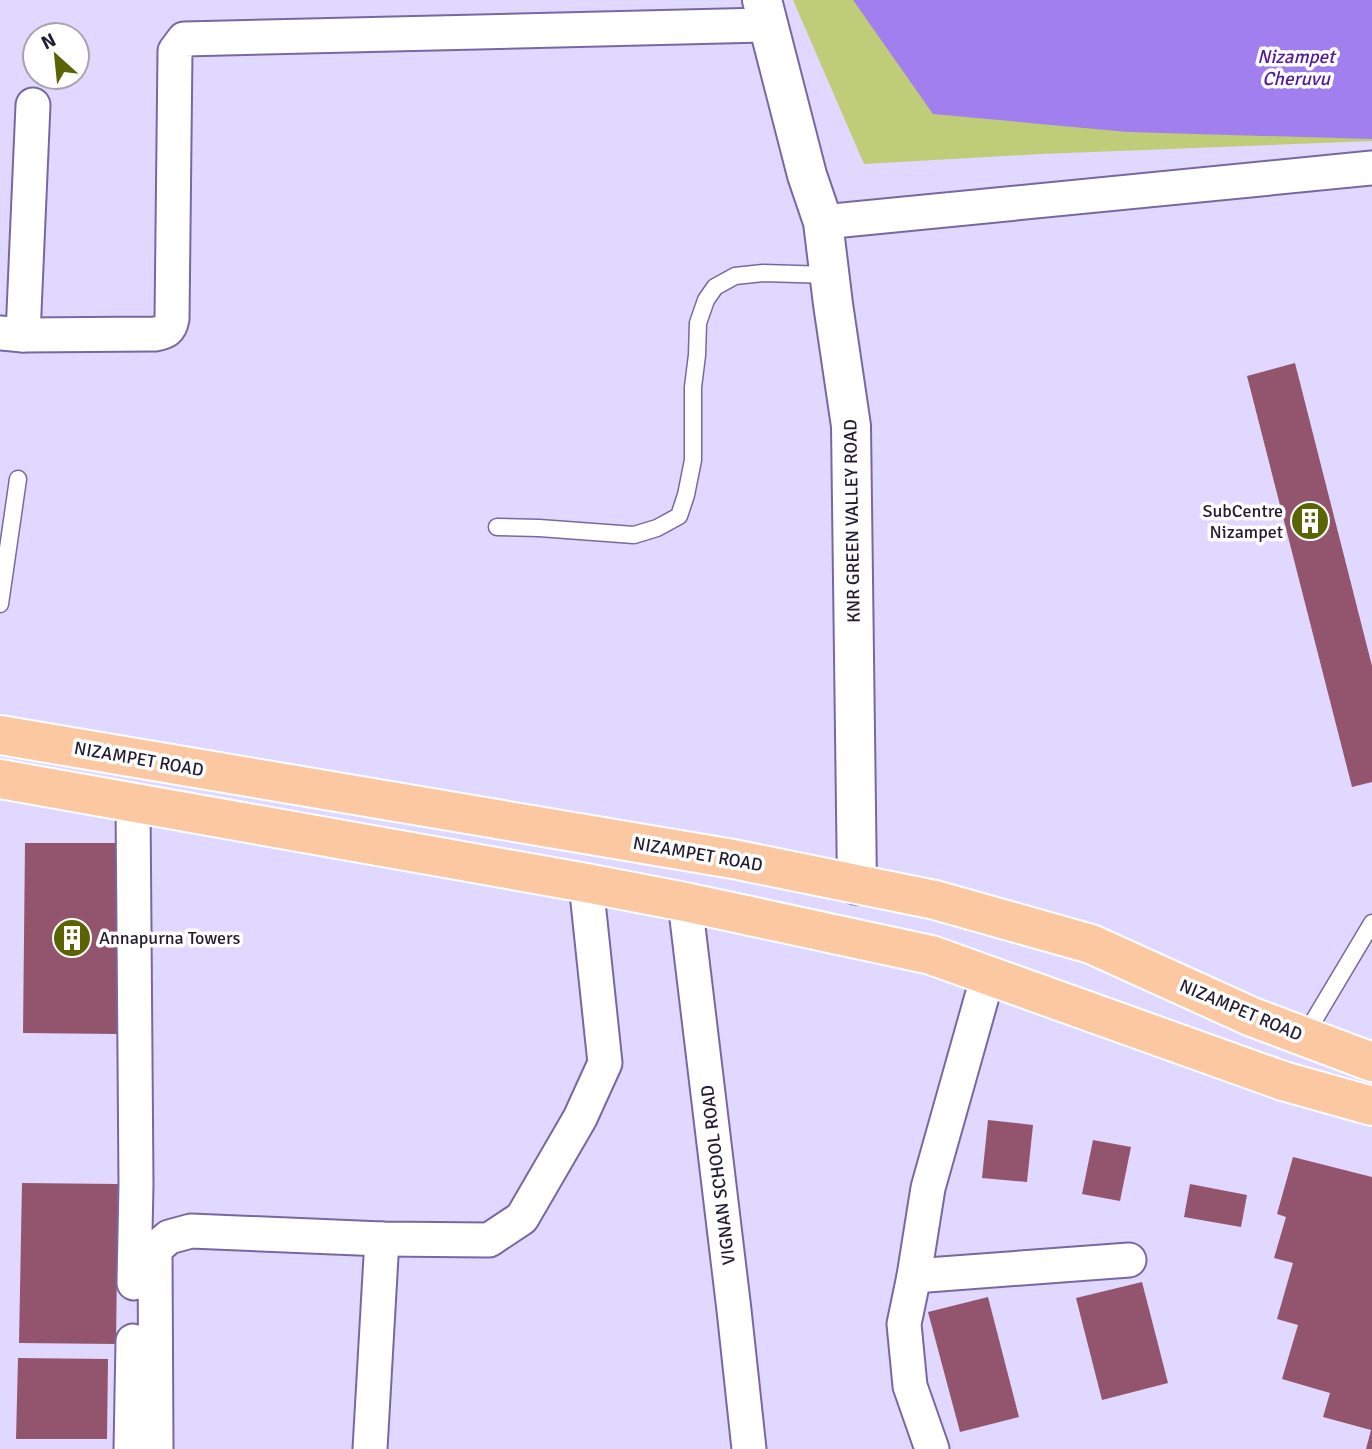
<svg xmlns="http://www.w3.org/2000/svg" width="1372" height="1449" font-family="Signika,sans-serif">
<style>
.green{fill:#bfcc78}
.water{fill:#a17fee}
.building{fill:#93556d}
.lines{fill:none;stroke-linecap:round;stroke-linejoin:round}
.service-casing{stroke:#7868a1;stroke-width:19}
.minor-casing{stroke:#7868a1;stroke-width:37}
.tertiary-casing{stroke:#7868a1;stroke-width:42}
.primary-casing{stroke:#fff;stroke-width:42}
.service{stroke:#fff;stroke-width:16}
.minor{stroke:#fff;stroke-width:33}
.tertiary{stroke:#fff;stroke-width:38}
.primary{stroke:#fcc8a1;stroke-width:38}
.labels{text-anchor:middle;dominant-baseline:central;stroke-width:7;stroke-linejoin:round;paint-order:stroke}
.poi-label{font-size:18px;fill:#221b32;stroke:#fff;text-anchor:end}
.street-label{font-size:18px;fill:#221b32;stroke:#fff}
.water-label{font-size:19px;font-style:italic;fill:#54199e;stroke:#fff}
</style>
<rect width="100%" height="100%" fill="#e1d8ff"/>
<path class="green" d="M 793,0 L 1372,0 L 1372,141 L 1041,154 L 864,164 Z"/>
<path class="water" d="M 853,0 L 1372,0 L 1372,139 L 1128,132 L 933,114 Z"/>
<g class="building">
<path d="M 1295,363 L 1372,666 L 1372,782 L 1352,787 L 1247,376 Z"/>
<path d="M 25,843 L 121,843 L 118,1034 L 23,1033 Z"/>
<path d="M 988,1120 L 1033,1125 L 1027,1182 L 982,1178 Z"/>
<path d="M 1093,1140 L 1131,1147 L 1120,1201 L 1082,1194 Z"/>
<path d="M 1293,1157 L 1372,1177 L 1372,1449 L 1366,1449 L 1371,1430 L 1323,1417 L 1330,1393 L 1282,1379 L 1298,1325 L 1277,1319 L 1293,1263 L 1274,1258 L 1286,1217 L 1277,1214 Z"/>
<path d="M 22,1183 L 118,1184 L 116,1344 L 19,1343 Z"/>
<path d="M 1190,1184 L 1247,1195 L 1241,1227 L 1184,1217 Z"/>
<path d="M 1142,1282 L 1168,1383 L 1102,1400 L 1076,1298 Z"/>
<path d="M 988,1297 L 1019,1417 L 960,1432 L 928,1312 Z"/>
<path d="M 18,1358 L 108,1359 L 107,1439 L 16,1439 Z"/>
</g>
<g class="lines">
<defs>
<g id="service">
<path d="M 497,527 L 539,528 L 634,535 L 657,528 L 679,516 L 686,495 L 693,460 L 693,387 L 697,355 L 698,323 L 706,300 L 715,287 L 735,276 L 763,273 L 830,275"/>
<path d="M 0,604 L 18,479"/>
<path d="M 1304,1037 L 1372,923"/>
</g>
<g id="minor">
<path d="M 823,222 L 1372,168"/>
<path d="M 0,333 L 23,335 L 155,334 C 166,332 170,330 172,319 L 175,51 L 184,39 L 768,25"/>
<path d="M 23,335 L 33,105"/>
<path d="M 133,803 L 136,1184 L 134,1283"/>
<path d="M 685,902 L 734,1310 L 749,1449"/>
<path d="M 914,1276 L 1129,1260"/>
<path d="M 131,1449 L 133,1341"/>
<path d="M 156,1449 L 155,1249 L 169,1237 L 191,1231 L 382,1239 L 489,1240 L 522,1218 L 580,1118 L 605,1063 L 586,883"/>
<path d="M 370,1449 L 382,1239"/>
<path d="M 932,1449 L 910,1386 L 904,1324 L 914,1276 L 928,1188 L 988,975"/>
</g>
<path id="tertiary" d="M 762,0 L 807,175 L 823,222 L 833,304 L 851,426 L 857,885"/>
<g id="primary">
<path d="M 0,735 L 733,859 L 935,900 L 1091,944 L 1252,1017 L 1372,1062"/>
<path d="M 0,779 L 586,883 L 685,902 L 931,955 L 1283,1081 L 1372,1106"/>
</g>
</defs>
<use href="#service" class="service-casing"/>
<use href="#minor" class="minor-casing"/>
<use href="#tertiary" class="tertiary-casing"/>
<use href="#primary" class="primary-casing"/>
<use href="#service" class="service"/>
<use href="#minor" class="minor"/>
<use href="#tertiary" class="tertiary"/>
<use href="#primary" class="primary"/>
</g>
<defs>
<symbol id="building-disc" viewBox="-11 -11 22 22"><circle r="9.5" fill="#5b6404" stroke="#fff"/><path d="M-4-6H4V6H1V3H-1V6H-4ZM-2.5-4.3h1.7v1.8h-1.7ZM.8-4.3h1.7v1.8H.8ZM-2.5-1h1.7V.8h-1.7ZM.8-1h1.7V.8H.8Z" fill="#fff"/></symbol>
</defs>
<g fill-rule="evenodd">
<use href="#building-disc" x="1288" y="499" width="44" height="44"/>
<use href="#building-disc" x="50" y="916" width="44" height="44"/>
</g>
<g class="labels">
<g class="poi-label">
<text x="1283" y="511">SubCentre<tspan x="1283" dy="21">Nizampet</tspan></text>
<text x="99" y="938" text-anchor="start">Annapurna Towers</text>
</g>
<g class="street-label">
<text transform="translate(852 521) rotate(-91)">KNR GREEN VALLEY ROAD</text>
<text transform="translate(139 759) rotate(10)">NIZAMPET ROAD</text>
<text transform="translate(698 854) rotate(10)">NIZAMPET ROAD</text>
<text transform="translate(1241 1010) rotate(23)">NIZAMPET ROAD</text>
<text transform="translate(718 1175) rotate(-97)">VIGNAN SCHOOL ROAD</text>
</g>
<g class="water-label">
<text x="1296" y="57">Nizampet<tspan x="1296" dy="22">Cheruvu</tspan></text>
</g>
</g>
<g transform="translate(56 56) rotate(333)"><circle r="33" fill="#ffffff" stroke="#a7a4ad" stroke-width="2"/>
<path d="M0-5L12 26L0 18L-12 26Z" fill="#5b6404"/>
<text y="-10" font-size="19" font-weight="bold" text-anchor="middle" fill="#221b32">N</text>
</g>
</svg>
